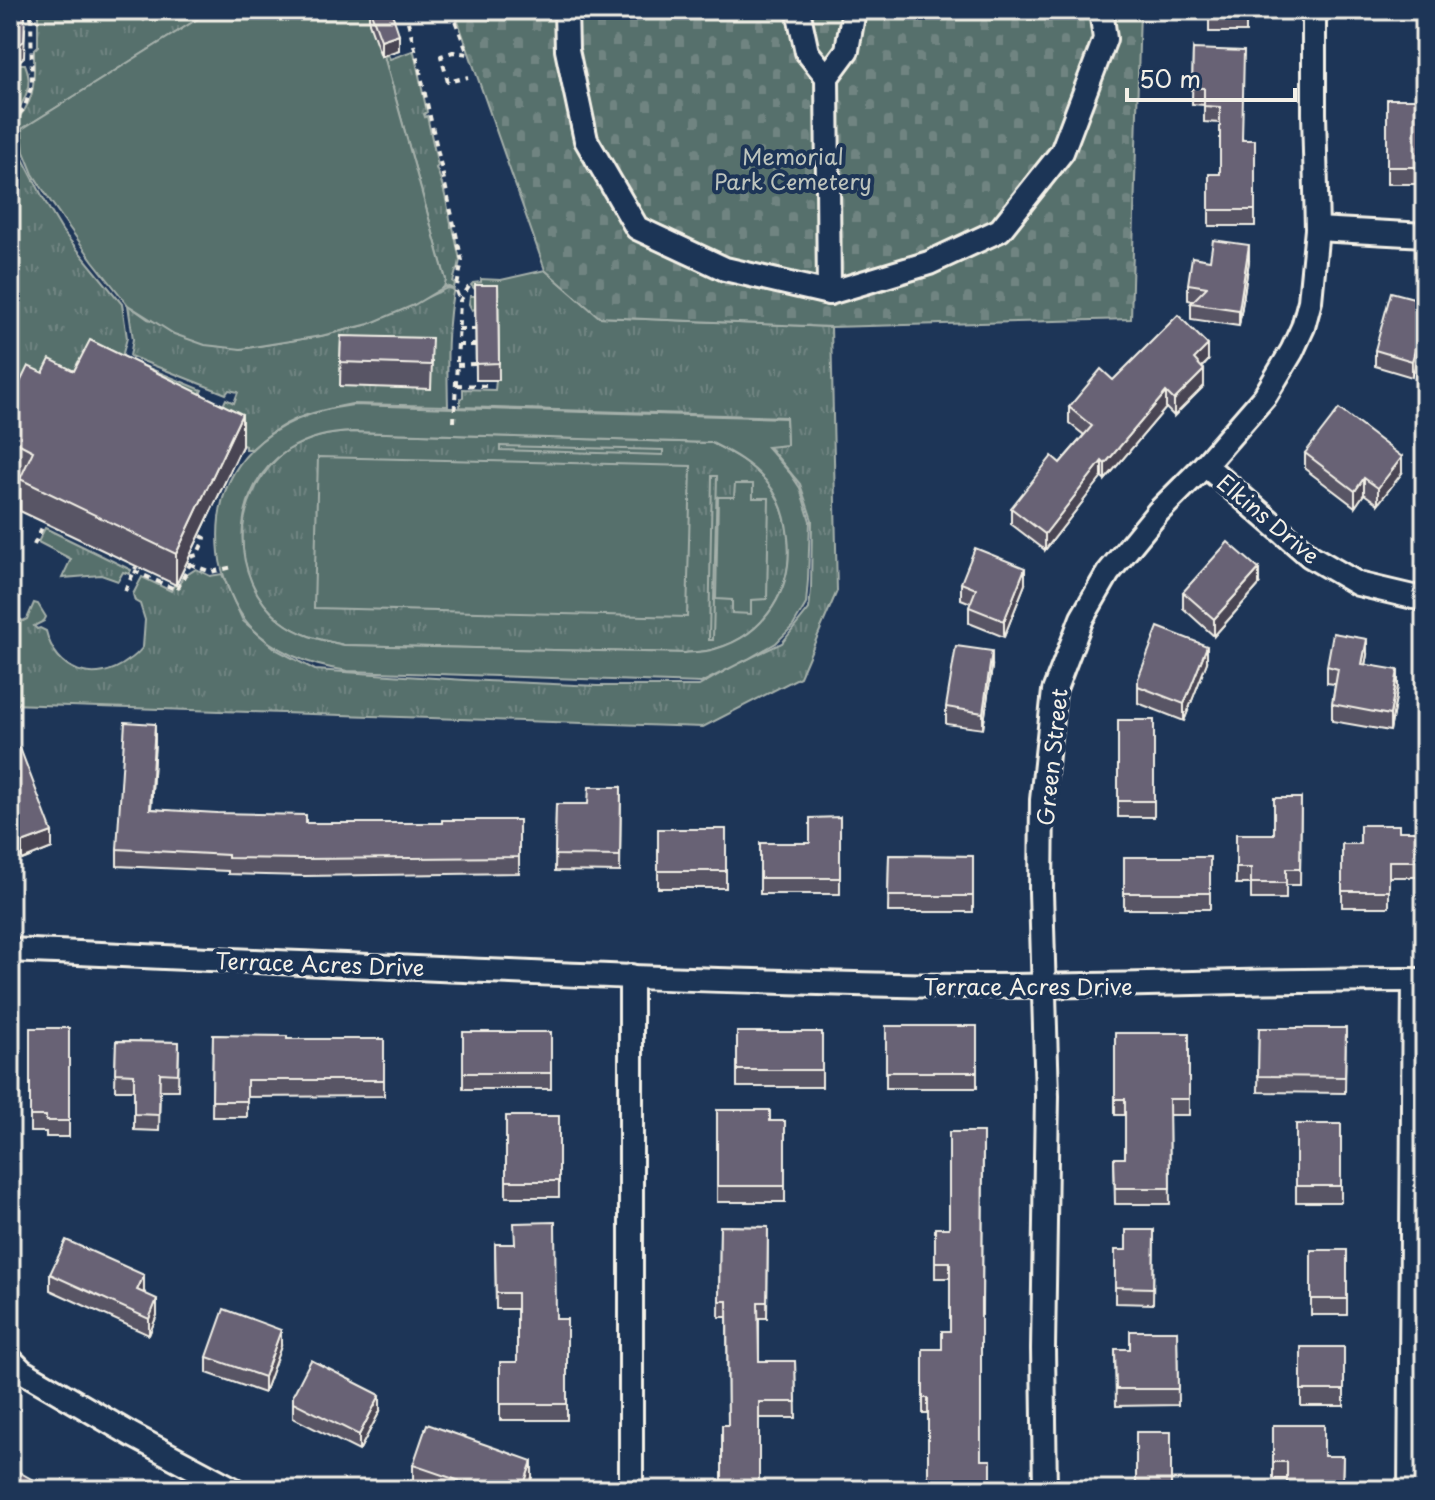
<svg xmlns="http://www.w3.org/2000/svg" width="1435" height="1500" font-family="'Playpen Sans',sans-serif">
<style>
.grass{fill:url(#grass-tufts);stroke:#a5b0aa;stroke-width:2}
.cemetery{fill:url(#cemetery-stones);stroke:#a5b0aa;stroke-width:2}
.garden{fill:#566f6c;stroke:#a5b0aa;stroke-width:2;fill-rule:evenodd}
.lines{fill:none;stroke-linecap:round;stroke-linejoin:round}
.minor-casing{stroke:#f4f1e8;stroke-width:28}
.path{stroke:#f4f1e8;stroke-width:4;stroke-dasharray:6 6;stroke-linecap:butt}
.minor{stroke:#1d3557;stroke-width:22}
.wall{fill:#595465;stroke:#f4f1e8;stroke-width:2}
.shaded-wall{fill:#484552;stroke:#f4f1e8;stroke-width:2}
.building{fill:#676275;stroke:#f4f1e8;stroke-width:2}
.labels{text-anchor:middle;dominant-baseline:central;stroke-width:8;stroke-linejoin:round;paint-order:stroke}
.park-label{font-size:22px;fill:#bdc4bd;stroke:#1d3557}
.street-label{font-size:22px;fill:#f4f1e8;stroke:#1d3557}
</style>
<defs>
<pattern id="grass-tufts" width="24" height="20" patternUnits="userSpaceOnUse" patternTransform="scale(2)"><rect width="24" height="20" fill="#566f6c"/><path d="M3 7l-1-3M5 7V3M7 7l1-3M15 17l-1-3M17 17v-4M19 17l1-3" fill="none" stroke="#6f8481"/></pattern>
<pattern id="cemetery-stones" width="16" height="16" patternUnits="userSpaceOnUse" patternTransform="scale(2)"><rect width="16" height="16" fill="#566f6c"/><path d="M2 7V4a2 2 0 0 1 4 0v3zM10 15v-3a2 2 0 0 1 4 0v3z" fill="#6f8481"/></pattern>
</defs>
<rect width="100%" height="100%" fill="#1d3557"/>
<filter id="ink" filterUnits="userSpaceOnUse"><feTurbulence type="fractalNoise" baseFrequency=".0125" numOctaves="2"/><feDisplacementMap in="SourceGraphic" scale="16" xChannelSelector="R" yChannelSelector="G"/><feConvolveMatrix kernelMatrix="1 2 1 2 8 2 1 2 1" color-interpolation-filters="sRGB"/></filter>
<g filter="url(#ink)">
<g class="grass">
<path d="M 38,10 L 132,10 L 144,21 L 155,10 L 212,10 L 22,129 L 24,151 L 13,130 L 13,124 C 37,101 34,81 34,50 L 38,46 Z"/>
<path d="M 412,51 L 414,52 L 427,112 L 424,114 L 425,117 L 427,116 L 438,166 L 436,168 C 444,184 447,205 451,223 L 451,227 L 453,227 L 460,260 L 458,270 L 456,271 L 453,282 L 455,283 C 446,321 447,366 448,406 L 352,404 C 309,412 284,419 252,449 L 245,449 L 245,446 L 211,431 L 226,399 L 234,403 L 238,392 L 229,390 L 226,394 L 130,356 L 133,339 L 128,305 L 148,319 L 241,349 L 321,336 L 369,324 L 447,288 L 453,289 L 447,286 L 444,287 L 446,280 L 384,56 L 388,55 L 390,59 Z"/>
<path d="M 17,64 L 25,64 C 34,84 25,104 10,118 L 10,69 Z"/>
<path d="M 10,134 L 48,207 L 63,232 L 122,304 L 127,338 L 122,357 L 202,390 L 189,418 L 78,362 L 64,392 L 10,411 Z"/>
<path d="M 545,270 L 600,317 L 831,327 L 837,591 L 800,677 L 703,727 L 10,704 L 10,614 L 23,621 L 27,619 L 34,603 L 38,604 L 46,617 L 44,621 L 34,626 L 37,629 L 40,628 L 46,631 C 56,672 95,686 129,660 C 134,657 139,652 143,647 L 145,620 L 140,604 L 135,601 L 133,594 L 142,577 L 171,591 L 174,585 L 178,587 L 182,578 L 196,569 L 210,576 L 222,574 L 243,621 L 277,650 L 315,670 L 465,680 L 597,686 L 699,686 L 735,665 L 782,643 L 809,609 L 811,590 L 812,520 L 800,484 L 768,446 L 787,445 L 786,417 L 460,407 L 460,399 L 463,397 L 463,389 L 495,390 L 496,380 L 475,301 L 475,309 L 472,310 L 469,304 L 470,296 L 481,296 L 471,285 L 473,283 L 481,282 L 481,279 L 501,280 Z"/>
<path d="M 353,432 L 712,443 C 734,454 750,463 766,481 C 780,497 786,517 788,537 C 794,588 766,635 715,649 C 706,652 694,652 685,653 L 344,645 C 321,640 300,636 281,621 C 240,588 232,532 256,487 C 264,473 274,459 288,450 C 309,437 329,433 353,432 Z"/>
<path d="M 45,528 L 131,570 L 129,574 L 123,572 L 118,581 L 101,575 L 62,578 L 71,559 L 38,542 Z"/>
</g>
<path class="cemetery" d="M 454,10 L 1140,10 L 1131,319 L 831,327 L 599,317 L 545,270 Z"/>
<g class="garden">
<path d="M 212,10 L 373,10 L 381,56 L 384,56 L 446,280 L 444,287 L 414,305 L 369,324 L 321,336 L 241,349 L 205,345 L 174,334 L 128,305 L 93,261 L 51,202 L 33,174 L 24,152 L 22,129 Z"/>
<path d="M 353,405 L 786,418 L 787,445 L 767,447 L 790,473 L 800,488 L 810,521 L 808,580 L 806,604 L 793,626 L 776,643 L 748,659 L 701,683 L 348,671 C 312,666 276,653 250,626 C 235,610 221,575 219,553 C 210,464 270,416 353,405 ZM 353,432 L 712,443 C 734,454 750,463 766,481 C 780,497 786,517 788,537 C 794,588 766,635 715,649 C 706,652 694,652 685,653 L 344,645 C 321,640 300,636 281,621 C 228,579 229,487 288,450 C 309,437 329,433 353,432 Z"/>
<path d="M 500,446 L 663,450 L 663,455 L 500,450 Z"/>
<path d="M 318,457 L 691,466 L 687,617 L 314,608 Z"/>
<path d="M 712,476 L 717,476 L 713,640 L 709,640 Z"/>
<path d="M 735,484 L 753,484 L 753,498 L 769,498 L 767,599 L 751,600 L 751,614 L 732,613 L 732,600 L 716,599 L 718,497 L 734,497 Z"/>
</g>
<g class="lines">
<defs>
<g id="minor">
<path d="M 566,10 L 567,50 L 586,140 L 637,228 L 725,269 L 829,293 L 929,263 L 1000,230 L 1062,152 L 1105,39 L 1101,10"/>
<path d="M 798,10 L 807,52 L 827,77 L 829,293"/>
<path d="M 827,77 L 847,50 L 854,10"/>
<path d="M 1317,229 L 1425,235"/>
<path d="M 1205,465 L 1310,556 L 1358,584 L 1413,597 L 1425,598"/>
<path d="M 10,950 C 306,963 602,978 899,985 C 1074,989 1250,979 1425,980"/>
<path d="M 10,1359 L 22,1371 L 132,1435 L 235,1490"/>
<path d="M 631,1490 L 631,976"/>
<path d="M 1045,1490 L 1043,1349 L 1047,1096 L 1041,892 L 1042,800 L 1054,691 L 1082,618 L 1108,573 L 1158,512 L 1205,465 L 1265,396 L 1292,351 L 1303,327 L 1310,301 L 1317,229 L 1314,113 L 1314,10"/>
<path d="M 1410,1490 L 1414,980"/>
</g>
</defs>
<use href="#minor" class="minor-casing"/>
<g class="path">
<path d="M 405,10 L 415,49 L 462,261 L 456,291 L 460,301"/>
<path d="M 451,10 L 468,54 L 453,52 L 441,56 L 448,82 L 468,77"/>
<path d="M 10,122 L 24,109 L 32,85 L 31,10"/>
<path d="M 458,329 L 475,329"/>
<path d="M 458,345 L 475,345"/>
<path d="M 457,365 L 476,364"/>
<path d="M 456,385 L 487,386 L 487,380"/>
<path d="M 454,422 L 460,301 L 470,285"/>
<path d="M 10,474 L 23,482 L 10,510"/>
<path d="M 34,545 L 44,523"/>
<path d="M 190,564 L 211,572 L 233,567"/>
<path d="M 134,571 L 177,590 L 190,564 L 190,557 L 197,555 L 205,538 L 201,536"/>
<path d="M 125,591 L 136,567"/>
</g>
<use href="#minor" class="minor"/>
</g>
<g class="wall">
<path d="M 369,10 L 391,10 L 399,50 L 381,56 L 369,23 Z"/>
<rect x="1209" y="10" width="37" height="22"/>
<path d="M 1193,49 L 1243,140 L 1255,140 L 1255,226 L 1209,226 L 1209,174 L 1220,174 L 1220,123 L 1204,122 L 1204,105 L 1192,104 Z"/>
<rect x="1387" y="99" width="35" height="85"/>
<path d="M 1210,260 L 1249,261 L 1239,326 L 1191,319 L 1191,303 L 1193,301 L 1188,300 L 1188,284 Z"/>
<path d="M 475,285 L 498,285 L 499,380 L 476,380 Z"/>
<path d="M 1425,301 L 1412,377 L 1375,366 L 1375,350 Z"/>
<path d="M 341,336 L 432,362 L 431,389 L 340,386 Z"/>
<path d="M 1208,361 L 1202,368 L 1204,386 L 1174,416 L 1166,408 L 1105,480 L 1102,477 L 1045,550 L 1011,524 L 1011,508 L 1060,463 L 1084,435 L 1069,423 L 1069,407 L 1113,380 Z"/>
<path d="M 43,373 L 242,446 L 176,585 L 20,511 L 20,479 L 21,476 L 10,470 L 10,403 Z"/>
<path d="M 1305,453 L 1402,473 L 1378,504 L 1364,494 L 1355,507 L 1305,469 Z"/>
<path d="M 961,583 L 1025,584 L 1004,637 L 969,623 L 969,607 L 971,603 L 961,599 Z"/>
<path d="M 1259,585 L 1214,636 L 1183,608 L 1183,592 Z"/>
<path d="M 1367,655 L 1365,664 L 1398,686 L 1390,731 L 1332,721 L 1332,704 L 1335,684 L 1327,683 L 1327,666 Z"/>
<path d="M 1207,662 L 1184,721 L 1138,703 L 1138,679 Z"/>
<path d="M 992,667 L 983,729 L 946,724 L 946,707 Z"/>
<rect x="1118" y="720" width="36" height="97"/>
<path d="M 155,740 L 151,809 L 306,823 L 442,823 L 519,820 L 519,873 L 305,876 L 228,874 L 228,871 L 117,866 L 117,849 Z"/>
<path d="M 10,752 L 52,848 L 22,860 L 13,837 L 10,838 Z"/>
<path d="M 621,787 L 620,872 L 555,871 L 556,804 L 588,804 Z"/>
<path d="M 1301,798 L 1300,885 L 1286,885 L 1286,899 L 1251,899 L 1251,884 L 1236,884 L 1236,834 L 1274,834 Z"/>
<path d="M 840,817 L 840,894 L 760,894 L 760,843 L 810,843 Z"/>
<rect x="658" y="829" width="68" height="59"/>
<path d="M 1399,831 L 1425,831 L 1425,877 L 1389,877 L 1389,907 L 1342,907 L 1342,844 L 1360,844 Z"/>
<path d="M 889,855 L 973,856 L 973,912 L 888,912 Z"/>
<rect x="1124" y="857" width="86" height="52"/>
<rect x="886" y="1026" width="91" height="62"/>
<path d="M 30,1028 L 69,1028 L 69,1137 L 46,1137 L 46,1132 L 30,1132 Z"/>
<path d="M 1259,1028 L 1346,1028 L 1345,1093 L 1258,1092 Z"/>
<rect x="463" y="1032" width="88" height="57"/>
<rect x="737" y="1032" width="85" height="55"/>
<path d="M 1115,1033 L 1189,1033 L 1189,1115 L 1169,1115 L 1170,1204 L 1115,1204 L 1114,1158 L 1125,1158 L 1125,1115 L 1115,1115 Z"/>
<path d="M 213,1035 L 287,1039 L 384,1039 L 384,1096 L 247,1097 L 247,1117 L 212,1117 Z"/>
<path d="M 116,1041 L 179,1042 L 178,1090 L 160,1090 L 159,1131 L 134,1130 L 134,1090 L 115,1090 Z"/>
<path d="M 717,1110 L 770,1121 L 785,1121 L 785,1202 L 717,1202 Z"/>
<rect x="506" y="1116" width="53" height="81"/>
<rect x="1296" y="1124" width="45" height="78"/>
<path d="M 983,1132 L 982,1315 L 981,1315 L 981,1460 L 991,1490 L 928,1414 L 923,1414 L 923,1349 L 942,1349 L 950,1331 L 950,1278 L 935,1278 L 935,1228 L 949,1228 Z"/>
<path d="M 720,1226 L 768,1227 L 767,1318 L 759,1318 L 759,1361 L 795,1361 L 796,1418 L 759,1418 L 728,1425 L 727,1317 L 719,1317 Z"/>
<path d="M 1154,1230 L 1153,1304 L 1115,1303 L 1115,1250 L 1126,1250 Z"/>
<path d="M 495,1244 L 556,1319 L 567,1319 L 567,1420 L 500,1420 L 500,1362 L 517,1362 L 517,1309 L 496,1309 Z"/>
<rect x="1311" y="1250" width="36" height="65"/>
<path d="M 50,1274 L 144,1291 L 157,1315 L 149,1335 L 50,1290 Z"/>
<path d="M 1177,1331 L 1178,1405 L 1116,1406 L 1115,1349 L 1130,1349 Z"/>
<path d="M 281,1346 L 264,1393 L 207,1373 L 207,1357 Z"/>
<rect x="1301" y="1347" width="43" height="59"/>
<path d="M 293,1395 L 380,1411 L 359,1451 L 293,1418 Z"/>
<path d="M 1273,1425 L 1324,1456 L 1343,1456 L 1342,1490 L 1287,1490 L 1287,1479 L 1273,1479 Z"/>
<path d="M 413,1465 L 532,1477 L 527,1490 L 439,1490 L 413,1481 Z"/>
</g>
<g class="shaded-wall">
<path d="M 25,30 L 24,57 L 10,69 L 10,52 Z"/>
<path d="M 399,34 L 399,50 L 381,56 L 381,40 Z"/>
<path d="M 1249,245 L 1249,261 L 1239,326 L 1239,310 Z"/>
<path d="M 1425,316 L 1425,332 L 1412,377 L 1412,361 Z"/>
<path d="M 1208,345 L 1208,361 L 1194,375 L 1194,359 Z"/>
<path d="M 1204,370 L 1204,386 L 1174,416 L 1174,400 Z"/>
<path d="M 1166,392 L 1166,408 L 1105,480 L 1105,464 Z"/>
<path d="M 242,414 L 242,446 L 176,585 L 176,554 Z"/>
<path d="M 1402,457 L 1402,473 L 1378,504 L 1378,488 Z"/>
<path d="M 1102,461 L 1102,477 L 1045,550 L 1045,534 Z"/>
<path d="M 1364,478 L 1364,494 L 1355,507 L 1355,491 Z"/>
<path d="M 1025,568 L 1025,584 L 1004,637 L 1004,621 Z"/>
<path d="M 1259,569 L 1259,585 L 1214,636 L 1214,619 Z"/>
<path d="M 1367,639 L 1367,655 L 1362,680 L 1362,664 Z"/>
<path d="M 1207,646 L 1207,662 L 1184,721 L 1184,704 Z"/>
<path d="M 992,651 L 992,667 L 983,729 L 983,713 Z"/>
<path d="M 1398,670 L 1398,686 L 1390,731 L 1390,715 Z"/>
<path d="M 155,724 L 155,740 L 150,825 L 150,809 Z"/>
<path d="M 13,821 L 13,837 L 10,838 L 10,822 Z"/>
<path d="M 52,832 L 52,848 L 22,860 L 22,843 Z"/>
<path d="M 144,1275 L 144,1291 L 137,1306 L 137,1290 Z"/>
<path d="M 157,1299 L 157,1315 L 149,1335 L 149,1319 Z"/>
<path d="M 281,1330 L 281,1346 L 264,1393 L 264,1377 Z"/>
<path d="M 380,1395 L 380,1411 L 359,1451 L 359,1435 Z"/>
<path d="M 532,1461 L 532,1477 L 527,1490 L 522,1490 Z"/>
</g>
<g class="building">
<path d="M 10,10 L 21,10 L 25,14 L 24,41 L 10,52 Z"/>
<path d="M 370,10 L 391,10 L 399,34 L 381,40 Z"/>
<rect x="1209" y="10" width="37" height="6"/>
<path d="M 1193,49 L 1244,51 L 1242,140 L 1255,140 L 1255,210 L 1209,210 L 1209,174 L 1220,174 L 1220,107 L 1204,106 L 1204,88 L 1192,88 Z"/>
<rect x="1387" y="99" width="35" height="68"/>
<path d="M 1213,240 L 1249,245 L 1239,310 L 1191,303 L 1207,287 L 1188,284 L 1192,257 L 1210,260 Z"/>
<path d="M 475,285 L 498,285 L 499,363 L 476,364 Z"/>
<path d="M 1391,292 L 1425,301 L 1425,316 L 1412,361 L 1375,350 Z"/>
<path d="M 1178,315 L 1208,345 L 1194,359 L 1204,370 L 1174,400 L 1166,392 L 1105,464 L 1102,461 L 1045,534 L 1011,508 L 1052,456 L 1060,463 L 1092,426 L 1069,407 L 1101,369 L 1113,380 Z"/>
<path d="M 341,336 L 432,338 L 431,365 L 340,362 Z"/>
<path d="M 90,340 L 242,414 L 176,554 L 20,479 L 33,451 L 10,439 L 16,426 L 10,423 L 10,403 L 28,366 L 43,373 L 50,359 L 74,371 Z"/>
<path d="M 1339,409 L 1402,457 L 1378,488 L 1364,478 L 1355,491 L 1305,453 Z"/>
<path d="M 1228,542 L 1259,569 L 1214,619 L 1183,592 Z"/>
<path d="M 975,548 L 1025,568 L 1004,621 L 969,607 L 976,589 L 961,583 Z"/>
<path d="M 1158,627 L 1207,646 L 1184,704 L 1138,686 L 1138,679 Z"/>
<path d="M 1333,633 L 1367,639 L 1362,664 L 1398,670 L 1390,715 L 1332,704 L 1338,669 L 1327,666 Z"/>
<path d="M 956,646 L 992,651 L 983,713 L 946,707 Z"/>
<rect x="1118" y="720" width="36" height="81"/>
<path d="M 125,722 L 155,724 L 150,809 L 217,813 L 306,815 L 306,823 L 442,823 L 442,820 L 519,820 L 519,857 L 305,859 L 228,858 L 228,855 L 117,849 Z"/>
<path d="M 20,748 L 52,832 L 22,843 L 13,821 L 10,822 L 10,752 Z"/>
<path d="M 589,787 L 621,787 L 620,856 L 555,855 L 556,804 L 588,804 Z"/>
<path d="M 1274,798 L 1301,798 L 1300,869 L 1286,869 L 1286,883 L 1251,883 L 1251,868 L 1236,868 L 1236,834 L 1274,834 Z"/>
<path d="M 840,817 L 840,878 L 760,878 L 760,843 L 810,843 L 810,818 Z"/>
<path d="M 1360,825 L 1399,825 L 1399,831 L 1425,831 L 1425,861 L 1389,861 L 1389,891 L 1342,891 L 1342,844 L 1360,844 Z"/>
<rect x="658" y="829" width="68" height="42"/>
<path d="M 889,855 L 973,856 L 973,896 L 888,896 Z"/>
<rect x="1124" y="857" width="86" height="36"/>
<rect x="886" y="1026" width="91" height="46"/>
<path d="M 30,1028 L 69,1028 L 69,1121 L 46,1121 L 46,1116 L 30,1116 Z"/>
<path d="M 1259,1028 L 1346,1028 L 1345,1077 L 1258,1076 Z"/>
<rect x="463" y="1032" width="88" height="41"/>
<rect x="737" y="1032" width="85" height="38"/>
<path d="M 1115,1033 L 1189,1033 L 1189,1099 L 1169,1099 L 1170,1188 L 1115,1188 L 1114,1158 L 1125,1158 L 1125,1099 L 1115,1099 Z"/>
<path d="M 213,1035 L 287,1036 L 287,1039 L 384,1039 L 384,1080 L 247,1080 L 247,1101 L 212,1101 Z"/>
<path d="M 116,1041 L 179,1042 L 178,1074 L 160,1073 L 159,1115 L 134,1114 L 134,1074 L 115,1073 Z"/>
<path d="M 717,1110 L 770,1110 L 770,1121 L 785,1121 L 785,1186 L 717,1186 Z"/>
<rect x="506" y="1116" width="53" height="65"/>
<rect x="1296" y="1124" width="45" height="62"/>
<path d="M 949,1132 L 983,1132 L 982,1299 L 981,1299 L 981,1460 L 991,1460 L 991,1490 L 928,1490 L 928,1398 L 923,1398 L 923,1349 L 942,1349 L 942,1331 L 950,1331 L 950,1262 L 935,1262 L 935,1228 L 949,1228 Z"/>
<path d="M 555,1222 L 556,1319 L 567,1319 L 567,1404 L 500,1404 L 500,1362 L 517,1362 L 517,1293 L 496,1293 L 495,1244 L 515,1244 L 514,1223 Z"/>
<path d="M 720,1226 L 768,1227 L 767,1302 L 758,1302 L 759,1361 L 795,1361 L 796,1402 L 759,1402 L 759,1490 L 722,1490 L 722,1425 L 728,1425 L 727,1301 L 719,1301 Z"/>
<path d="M 1126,1230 L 1154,1230 L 1153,1288 L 1115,1287 L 1115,1250 L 1126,1250 Z"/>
<path d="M 66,1240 L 144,1275 L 137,1290 L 157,1299 L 149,1319 L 50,1274 Z"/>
<rect x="1311" y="1250" width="36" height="49"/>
<path d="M 224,1309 L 281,1330 L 264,1377 L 207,1357 Z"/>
<path d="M 1130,1331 L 1177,1331 L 1178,1389 L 1116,1389 L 1115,1349 L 1130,1349 Z"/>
<rect x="1301" y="1347" width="43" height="43"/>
<path d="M 311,1360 L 380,1395 L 359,1435 L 293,1402 L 293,1395 Z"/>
<path d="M 427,1424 L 532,1461 L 522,1490 L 486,1490 L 413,1465 Z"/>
<path d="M 1273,1425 L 1324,1425 L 1324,1456 L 1343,1456 L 1342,1486 L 1334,1486 L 1334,1490 L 1293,1490 L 1293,1485 L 1287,1485 L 1287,1462 L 1273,1462 Z"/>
<rect x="1136" y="1432" width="35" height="58"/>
<path d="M 10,1467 L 51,1490 L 10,1490 Z"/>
</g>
</g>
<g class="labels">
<g class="park-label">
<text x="793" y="155">Memorial<tspan x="793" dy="25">Park Cemetery</tspan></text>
</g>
<g class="street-label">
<text transform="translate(1269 518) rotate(40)">Elkins Drive</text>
<text transform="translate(1051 757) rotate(-84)">Green Street</text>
<text transform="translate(320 963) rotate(2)">Terrace Acres Drive</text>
<text x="1028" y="985">Terrace Acres Drive</text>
</g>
</g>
<rect width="1435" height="1500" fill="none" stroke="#1d3557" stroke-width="40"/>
<rect x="20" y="20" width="1395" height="1460" fill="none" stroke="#f4f1e8" stroke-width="3" filter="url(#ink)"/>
<path d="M1127 88v12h168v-12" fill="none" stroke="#f4f1e8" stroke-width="4"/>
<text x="1139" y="88" font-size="24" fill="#f4f1e8" stroke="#1d3557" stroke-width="6" paint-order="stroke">50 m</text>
</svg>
